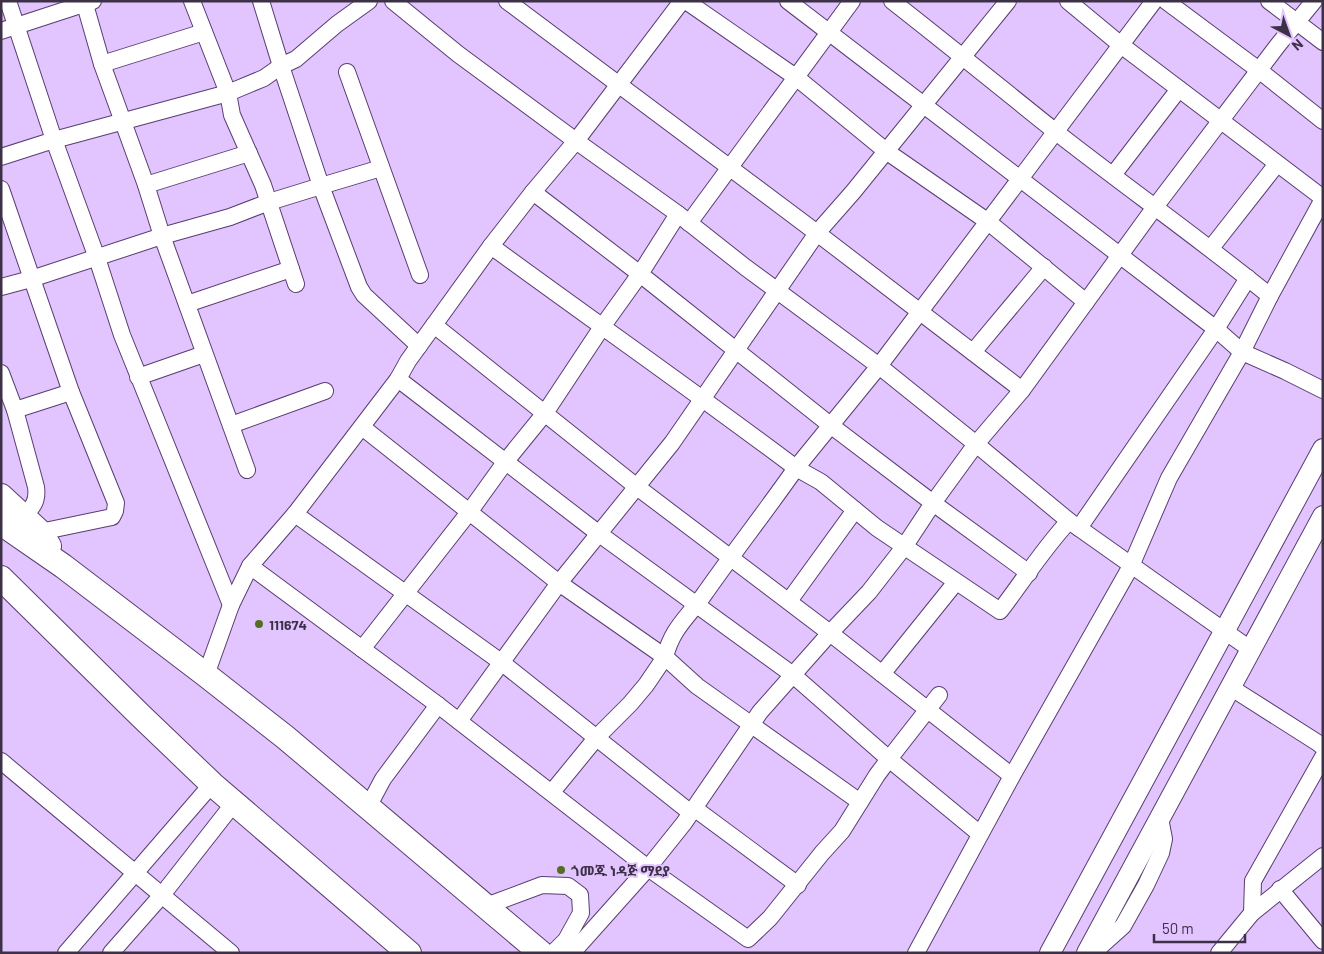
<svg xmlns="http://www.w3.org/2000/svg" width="1324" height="954" font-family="Barlow,'Noto Sans Ethiopic',sans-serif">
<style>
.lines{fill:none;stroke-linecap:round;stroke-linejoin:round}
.minor-casing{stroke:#583e70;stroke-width:18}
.major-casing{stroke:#583e70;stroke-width:22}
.highway-casing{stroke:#583e70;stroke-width:26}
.minor{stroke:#fff;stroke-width:16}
.major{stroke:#fff;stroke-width:20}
.highway{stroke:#fff;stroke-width:24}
.poi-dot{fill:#516e22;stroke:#e2c4ff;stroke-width:2}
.labels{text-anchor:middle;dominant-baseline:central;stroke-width:4;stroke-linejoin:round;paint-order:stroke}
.poi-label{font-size:14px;font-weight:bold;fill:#3d3148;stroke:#e2c4ff;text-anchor:start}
</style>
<rect width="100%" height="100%" fill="#e2c4ff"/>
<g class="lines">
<defs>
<g id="minor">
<path d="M 8,1 L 54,140 L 97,258 L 122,335 L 231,605"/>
<path d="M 84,1 L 102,64 L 146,185 L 162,236 L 247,470"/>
<path d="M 192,1 L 228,93 L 232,115 L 263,185 L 296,284"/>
<path d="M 261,1 L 281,66 L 321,186 L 381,168"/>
<path d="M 393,1 L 458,54 L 576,141 L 678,214 L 745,267 L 879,366 L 976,444 L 1069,521 L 1250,649"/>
<path d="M 507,1 L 817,233 L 1022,390"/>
<path d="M 686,1 L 797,78 L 886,151 L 987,221 L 1086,302"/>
<path d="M 788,1 L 1216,329 L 1242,352 L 1285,371 L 1323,390"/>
<path d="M 892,1 C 947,44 1001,88 1056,132 C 1126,187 1200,239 1270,296"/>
<path d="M 1068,1 L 1121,45 L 1323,198"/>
<path d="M 1166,1 L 1260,71 L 1323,121"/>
<path d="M 1269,1 L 1323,42"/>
<path d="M 1,31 L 93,1"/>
<path d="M 102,64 L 204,32"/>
<path d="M 347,72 L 420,275"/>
<path d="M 1,157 L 54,140 L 228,93 L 264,78 L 281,66 L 296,59 L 337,24 L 369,1"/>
<path d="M 1113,175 L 1179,89"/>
<path d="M 146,185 L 249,153"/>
<path d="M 1,189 L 71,392 L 116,503 L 115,511 L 112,517 L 40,532"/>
<path d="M 533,192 L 640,274 L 829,424 L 933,503 L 1029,573"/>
<path d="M 689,223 L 852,1"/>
<path d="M 491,246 C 592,320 695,392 796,468 C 766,511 733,553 703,596 C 686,619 672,629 665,657 L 697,686 L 860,802"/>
<path d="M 1211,248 L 1277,164"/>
<path d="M 1,287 L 31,279 L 162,236 L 230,217 L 269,202 L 321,186 L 359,287 L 364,295 L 419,346"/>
<path d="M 187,304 L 291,269"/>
<path d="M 434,325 L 637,487 L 830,633 L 1012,776"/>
<path d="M 973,352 L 1044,267"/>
<path d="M 1,373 L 15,410 L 36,487 C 38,501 33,507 23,517"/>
<path d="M 138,377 L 204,354"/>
<path d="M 15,410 L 71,392"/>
<path d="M 231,425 L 325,391"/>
<path d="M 362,427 L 559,583 L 665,657 L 646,685 L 630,704 L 597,737 L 552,792"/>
<path d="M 295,514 L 501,662 L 691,813"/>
<path d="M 1069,521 C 1043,549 1023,581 1000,611 L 877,528 L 821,482 L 796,468 L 879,366 L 1154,1"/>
<path d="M 1079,528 L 1216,329 L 1248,278"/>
<path d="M 250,566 L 438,705 L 648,868 L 748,939 L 770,918 L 822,853 L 842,831 L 877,775 L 889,759 L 793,675 L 598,533 L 398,379"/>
<path d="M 789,601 L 855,510"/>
<path d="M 362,649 L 470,511 L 506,461 L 545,413 L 602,327 L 640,274 L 678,214"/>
<path d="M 882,674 L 956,582"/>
<path d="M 206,675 L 231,605 L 250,566 L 295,514 L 398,379 L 408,361 L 491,246 L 533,192 L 576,141 L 682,1"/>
<path d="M 1230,687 L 1318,743 L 1323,747"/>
<path d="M 939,695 L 889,759 L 980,834"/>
<path d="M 459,721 L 559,583 L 672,443 L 817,233 L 853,192 L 1008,1"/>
<path d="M 1,761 L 231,953"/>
<path d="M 368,807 L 383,779 L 438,705"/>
<path d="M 694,808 L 798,885"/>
<path d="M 1280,889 L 1323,941"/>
<path d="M 486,906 L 542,885 L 568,886 L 580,895 L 581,913 L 566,940 L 553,953"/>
<path d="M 1252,913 L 1253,881 L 1323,757"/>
<path d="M 66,953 L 212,784"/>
<path d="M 111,953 L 162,895 L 234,803"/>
<path d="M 572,953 L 648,868 L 684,823 L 760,712 L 830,633 L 869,592 L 904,547 L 933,503 L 976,444 L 1022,390 L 1155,207 L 1278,45 L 1314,1"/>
<path d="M 916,953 L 1012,776 L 1131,566 L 1169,478 L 1242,352 L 1270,296 L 1323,199"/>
<path d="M 1093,953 L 1123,926 L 1146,885 L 1161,853 L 1164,839 L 1160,818"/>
<path d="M 1219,953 L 1252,913 L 1323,856"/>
</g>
<g id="major">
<path d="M 1050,953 L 1323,449"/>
<path d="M 1087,953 L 1323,516"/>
</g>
<g id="highway">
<path d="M 1,496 L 40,532 L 49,546"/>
<path d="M 1,523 L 63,566 L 206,675 L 285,737 L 541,953"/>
<path d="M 1,578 L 141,716 L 212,784 L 409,953"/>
</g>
</defs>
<use href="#minor" class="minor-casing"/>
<use href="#major" class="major-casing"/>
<use href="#highway" class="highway-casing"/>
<use href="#minor" class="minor"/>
<use href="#major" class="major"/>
<use href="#highway" class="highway"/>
</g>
<g class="poi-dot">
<circle cx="259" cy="624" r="5"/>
<circle cx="561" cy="870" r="5"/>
</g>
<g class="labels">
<g class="poi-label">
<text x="269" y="624">111674</text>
<text x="571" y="870">ጎመጁ ነዳጅ ማደያ</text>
</g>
</g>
<rect width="1324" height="954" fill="none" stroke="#3d3148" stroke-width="5"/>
<g transform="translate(1289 35) rotate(139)" stroke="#e2c4ff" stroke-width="4" paint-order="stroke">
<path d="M0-4L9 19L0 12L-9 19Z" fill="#3d3148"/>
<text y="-8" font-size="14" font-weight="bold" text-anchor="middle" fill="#3d3148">N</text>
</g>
<path d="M1154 934v8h91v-8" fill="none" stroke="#3d3148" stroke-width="2.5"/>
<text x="1162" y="934" font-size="15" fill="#3d3148" stroke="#e2c4ff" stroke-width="4" paint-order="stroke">50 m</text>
</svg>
